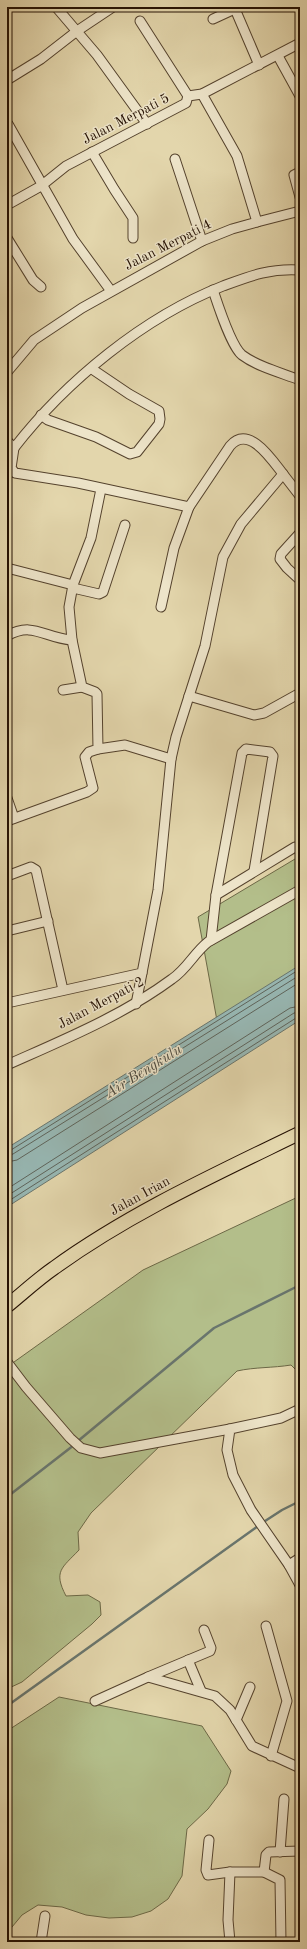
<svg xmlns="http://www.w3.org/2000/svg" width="307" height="1949" font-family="'Old Standard TT',serif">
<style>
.green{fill:#b3be8a;stroke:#6c6846}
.water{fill:#97b7b3;stroke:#69756d}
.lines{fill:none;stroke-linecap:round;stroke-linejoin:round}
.shore{stroke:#5e645b;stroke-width:1}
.stream{stroke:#69756d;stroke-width:2.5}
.minor-casing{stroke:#54422d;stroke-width:11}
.primary-casing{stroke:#251103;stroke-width:15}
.minor{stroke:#ede4c9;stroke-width:9}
.primary{stroke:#e3d6ac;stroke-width:13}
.labels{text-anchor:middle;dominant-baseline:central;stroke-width:3;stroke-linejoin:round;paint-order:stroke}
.street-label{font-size:14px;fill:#251103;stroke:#ede4c9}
.water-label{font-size:15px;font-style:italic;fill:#4d4b41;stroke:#ede4c9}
</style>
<rect width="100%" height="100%" fill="#e3d6ac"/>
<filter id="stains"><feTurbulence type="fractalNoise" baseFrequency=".005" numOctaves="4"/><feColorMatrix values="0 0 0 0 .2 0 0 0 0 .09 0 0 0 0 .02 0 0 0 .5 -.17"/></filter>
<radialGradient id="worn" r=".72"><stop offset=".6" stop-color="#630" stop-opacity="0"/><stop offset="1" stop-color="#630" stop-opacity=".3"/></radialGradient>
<g class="green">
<path d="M 300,856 L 300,979 L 218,1026 L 198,917 Z"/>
<path d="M 300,1196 L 300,1374 L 291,1365 C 273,1368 255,1367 237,1371 L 91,1513 L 78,1532 L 79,1550 C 62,1568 53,1571 66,1596 L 88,1595 L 100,1602 L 101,1615 L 92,1624 L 22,1682 L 7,1689 L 7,1367 L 143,1270 Z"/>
<path d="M 59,1697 L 202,1726 L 231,1771 L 227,1784 L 208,1809 L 187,1829 L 182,1876 L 168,1899 L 151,1911 L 132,1917 L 109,1918 L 86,1915 L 62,1907 L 38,1905 L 22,1915 L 7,1933 L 7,1830 L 11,1829 L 7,1820 L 7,1731 Z"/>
</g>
<path class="water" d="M 300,965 L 300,1020 L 7,1207 L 7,1148 Z"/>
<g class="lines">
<g class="shore">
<path d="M 7,1151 L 11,1150 L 300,969"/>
<path d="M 7,1156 L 13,1154 L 300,975"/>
<path d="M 7,1162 L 17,1160 L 300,982"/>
<path d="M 7,1189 L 290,1008 L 300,1006"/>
<path d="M 7,1196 L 294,1013 L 300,1012"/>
<path d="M 7,1202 L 296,1018 L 300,1017"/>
</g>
<g class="stream">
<path d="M 78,1441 L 214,1328 L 300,1285"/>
<path d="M 7,1497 L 74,1445"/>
<path d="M 262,1523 L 282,1510 L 300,1501"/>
<path d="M 7,1706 L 258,1526"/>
</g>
<defs>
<g id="minor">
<path d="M 56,7 L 97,55 L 147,124"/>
<path d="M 235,9 L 259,65"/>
<path d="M 213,19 L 239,7"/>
<path d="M 140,21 L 188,96"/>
<path d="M 278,56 L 300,96"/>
<path d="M 7,80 L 41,59 L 77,31 L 113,7"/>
<path d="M 8,124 L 73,239 L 111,291"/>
<path d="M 92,152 L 114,189 L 133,218 L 133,238"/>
<path d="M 175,159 L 202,241"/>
<path d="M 300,172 L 294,175 L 300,197"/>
<path d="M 7,205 L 41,186 L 66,166 L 186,103 L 188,96 L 202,94 L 300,43"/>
<path d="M 257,222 L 300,211"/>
<path d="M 7,238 L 33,280 L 41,287"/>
<path d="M 213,290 C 218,305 231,346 242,355 C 258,367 282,373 300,380"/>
<path d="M 7,372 L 34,340 L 82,308 L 202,241 L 232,229 L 257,222 L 237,156 L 202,94"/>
<path d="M 41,415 L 48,420 L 96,437 L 130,454 L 137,452 L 159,424 L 160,419 L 159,411 L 129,394 L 92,369"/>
<path d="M 7,441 L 14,448 C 66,381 144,317 223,286 C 250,276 270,268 300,270"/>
<path d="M 14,448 L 11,468 L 15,473 L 78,483 L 189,507 L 230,446 C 249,424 272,460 283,474"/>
<path d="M 300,533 L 281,554 L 280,559 L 287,568 L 300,580"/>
<path d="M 7,568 L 73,585"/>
<path d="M 73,588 L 99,594 L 103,592 L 125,525"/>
<path d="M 161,607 L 174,548 L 189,507"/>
<path d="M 7,636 C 33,621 44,638 72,640"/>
<path d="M 63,690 L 82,687"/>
<path d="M 189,696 L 254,715 L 264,713 L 300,693"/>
<path d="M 98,749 L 125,745 L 171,759"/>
<path d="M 7,798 L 14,818"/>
<path d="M 7,821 L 87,792 L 93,788 L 85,757 L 89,752 L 98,749 L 97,694 L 95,692 L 82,687 L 72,640 L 69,607 L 73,585 L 91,538 L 101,489"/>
<path d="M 7,876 L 31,867 L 36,870 L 63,990"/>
<path d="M 216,895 L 295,847"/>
<path d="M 7,931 L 48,921"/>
<path d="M 211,940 L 216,895 L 242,753 L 246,749 L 270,752 L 273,756 L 254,871"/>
<path d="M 7,1003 L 142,973 L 158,890 L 171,759 L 176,737 L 205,646 L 223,557 L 241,524 L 283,474 L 300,496"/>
<path d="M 136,1004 L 142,973"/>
<path d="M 7,1065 C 63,1040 122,1016 172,979 C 187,969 194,953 208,942 L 300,890"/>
<path d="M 7,1362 L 26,1387 L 70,1438 L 81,1448 L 100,1453 L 230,1429"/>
<path d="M 300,1409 L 281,1418 L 230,1429 L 227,1450 L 233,1475 L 251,1510 L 289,1565 L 300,1585"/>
<path d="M 289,1565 L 300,1558"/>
<path d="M 266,1626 L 287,1701 L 271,1756"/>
<path d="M 188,1660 L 201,1691"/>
<path d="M 148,1677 L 215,1696 L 230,1710 L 252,1746 L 300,1768"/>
<path d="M 95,1701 L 148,1677 L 210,1651 L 211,1648 L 204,1630"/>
<path d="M 236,1720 L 250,1687"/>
<path d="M 209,1840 L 206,1870 L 208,1875 L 230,1872 L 264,1872 L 280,1880 L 281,1942"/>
<path d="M 280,1852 L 284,1799"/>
<path d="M 230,1872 L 228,1920 L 230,1942"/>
<path d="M 264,1872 L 266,1855 L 269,1852 L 300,1851"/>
<path d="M 41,1942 L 45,1916"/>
</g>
<path id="primary" d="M 7,1306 C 23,1293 38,1279 54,1268 C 130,1213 216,1174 300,1133"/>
</defs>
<use href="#minor" class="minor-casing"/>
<use href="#primary" class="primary-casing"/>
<use href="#minor" class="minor"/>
<use href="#primary" class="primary"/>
</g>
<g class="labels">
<g class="street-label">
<text transform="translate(126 119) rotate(-27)">Jalan Merpati 5</text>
<text transform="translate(168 245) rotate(-27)">Jalan Merpati 4</text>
<text transform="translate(101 1003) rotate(-28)">Jalan Merpati 2</text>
<text transform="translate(140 1196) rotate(-29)">Jalan Irian</text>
</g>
<g class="water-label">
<text transform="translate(144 1072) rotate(-32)">Air Bengkulu</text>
</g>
</g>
<rect width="307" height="1949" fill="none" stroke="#e3d6ac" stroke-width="24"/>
<rect x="8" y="8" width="291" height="1933" fill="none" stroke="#251103" stroke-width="2"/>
<rect x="12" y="12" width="283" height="1925" fill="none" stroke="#251103"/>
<rect width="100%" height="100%" filter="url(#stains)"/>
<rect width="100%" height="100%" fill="url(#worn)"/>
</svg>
